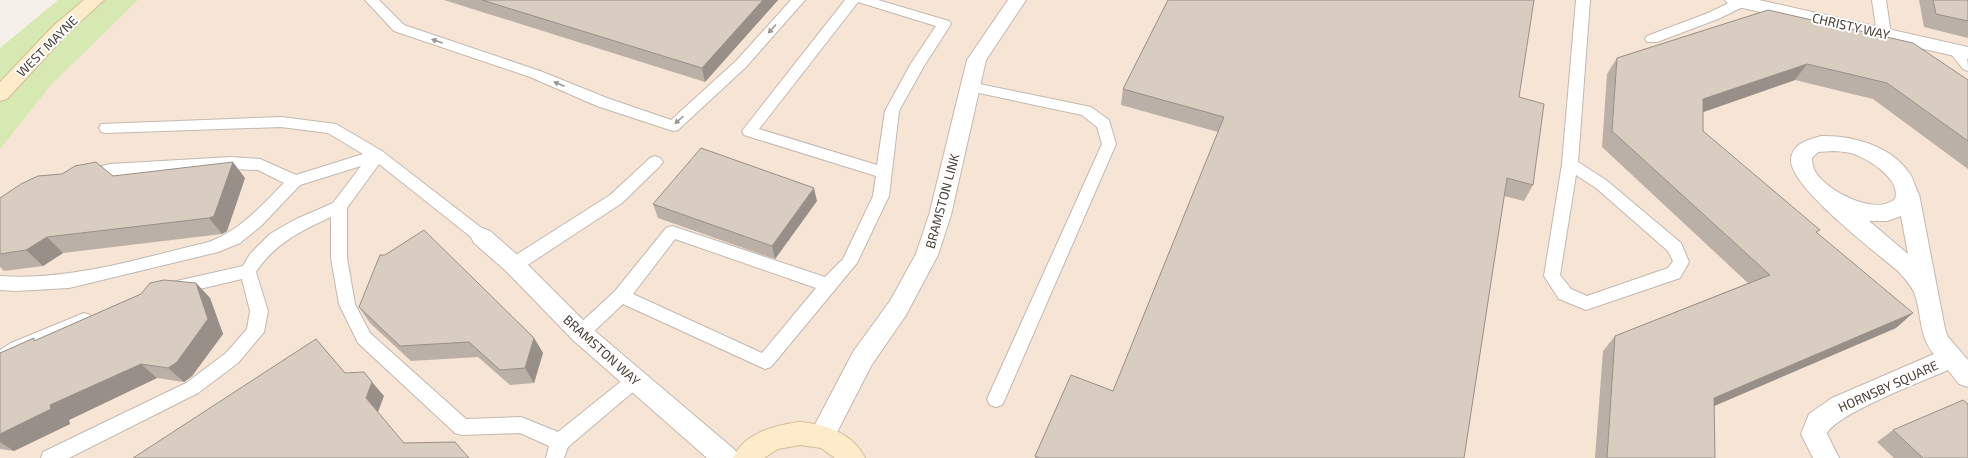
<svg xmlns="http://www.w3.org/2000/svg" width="1968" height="458" font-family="'Exo 2',sans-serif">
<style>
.commercial{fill:#f6e4d5}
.green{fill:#d7e9b3}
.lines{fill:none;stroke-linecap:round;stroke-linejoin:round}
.lane-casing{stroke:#c3b9af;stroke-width:2}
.street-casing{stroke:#c3b9af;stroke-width:2}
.secondary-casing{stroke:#d4bd99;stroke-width:2}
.lane{fill:#fff;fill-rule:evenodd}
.street{fill:#fff;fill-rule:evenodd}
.secondary{fill:#feebca;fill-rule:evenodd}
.wall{fill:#bbb0a7}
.shaded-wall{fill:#989088}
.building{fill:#d9cdc2;stroke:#989088}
.oneway{fill:#9b9691}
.labels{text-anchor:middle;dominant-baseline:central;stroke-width:4;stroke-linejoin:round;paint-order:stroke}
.street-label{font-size:13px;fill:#494037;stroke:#fff}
</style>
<rect width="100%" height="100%" fill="#f5f0e9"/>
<path class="commercial" d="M 138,0 L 1968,0 L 1968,458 L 0,458 L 0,147 L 50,86 Z"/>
<path class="green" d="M 58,0 L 138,0 L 50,86 L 0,149 L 0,48 Z"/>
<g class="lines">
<defs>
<g id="lane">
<path d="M 365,0 L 379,0 L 404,25 L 540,71 L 607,98 L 671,120 L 736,61 L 791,0 L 805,0 L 746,67 L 678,130 L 673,131 L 597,106 L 530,77 L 394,31 Z"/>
<path d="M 845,0 L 878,0 L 949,21 L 951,24 L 924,66 L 899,111 L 889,196 L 857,263 L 771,367 L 765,369 L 623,304 L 587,338 L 581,340 L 575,338 L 572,333 L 575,328 L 615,291 L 666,228 L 672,226 L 825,277 L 843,259 L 873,196 L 876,176 L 744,135 L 742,131 ZM 858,2 L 936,26 L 910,65 L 885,111 L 877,165 L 759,129 ZM 675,239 L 816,288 L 762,353 L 633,294 Z"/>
<path d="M 1576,0 L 1590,0 L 1578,162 L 1606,180 L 1681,243 L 1689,262 L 1680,278 L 1586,310 L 1559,299 L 1544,276 L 1562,164 ZM 1576,175 L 1596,188 L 1668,251 L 1673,261 L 1668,268 L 1587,296 L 1571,289 L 1560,275 Z"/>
<path d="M 1735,0 L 1747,0 L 1749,2 L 1747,5 L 1718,19 L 1657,42 L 1647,42 L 1645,39 L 1647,36 L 1708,13 Z"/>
<path d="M 1872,0 L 1886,0 L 1891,34 L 1889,37 L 1879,37 L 1877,34 Z"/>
<path d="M 1955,45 C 1967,49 1968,60 1968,71 L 1963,69 L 1948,50 L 1950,47 Z"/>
<path d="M 970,82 L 1091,107 L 1109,120 L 1116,144 L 1005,399 L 1002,405 L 996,407 L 990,405 L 987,399 L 1102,144 L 1097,127 L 1082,115 L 965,90 L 963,87 L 965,84 Z"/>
<path d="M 281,117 L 336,124 L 382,151 L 488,233 L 490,237 L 488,241 L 482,243 L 476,241 L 379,164 L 347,208 L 347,258 L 355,304 L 370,333 L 466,419 L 521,417 L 558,432 L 629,375 L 635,372 L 641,375 L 644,380 L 641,385 L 568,447 L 564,458 L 546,458 L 549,446 L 520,433 L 462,435 L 455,433 L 358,343 L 339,304 L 331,258 L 331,217 C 302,230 274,244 256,272 L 268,311 L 264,332 L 238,363 L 198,393 L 69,458 L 41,458 L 43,452 L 186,383 L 226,353 L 247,329 L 250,311 L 242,279 L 174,295 L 168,293 L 166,288 L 168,283 L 243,266 L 250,254 L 270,234 L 294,220 L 333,203 L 361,166 L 300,185 L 262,225 L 240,243 L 218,252 L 69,288 L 15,291 L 0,290 L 0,276 C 71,281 141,258 209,242 C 242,229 260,207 284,183 L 258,170 L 231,169 L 110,176 L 85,182 L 80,180 L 77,176 L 80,172 L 110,164 L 231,157 L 260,159 L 296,175 L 363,154 L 328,133 L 281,127 L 106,133 L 101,132 L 99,128 L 101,124 Z"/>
<path d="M 655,156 L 660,158 L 663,162 L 660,166 L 622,203 L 520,270 L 514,271 L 508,270 L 506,265 L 508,260 L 610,195 L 650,158 Z"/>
<path d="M 84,313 L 90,315 L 93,320 L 90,325 L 23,353 L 0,366 L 0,350 L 11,343 Z"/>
</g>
<g id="street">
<path d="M 1008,0 L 1026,0 L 986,60 L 951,215 L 938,255 L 906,315 L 871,366 L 831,444 L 822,447 L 813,444 L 809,436 L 853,352 L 890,301 L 916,254 L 929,215 L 967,60 Z"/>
<path d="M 1725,0 L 1759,0 L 1968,47 L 1968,59 L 1734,6 L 1728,4 Z"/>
<path d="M 1821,136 C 1852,135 1892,146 1910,174 C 1914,180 1915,188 1919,194 L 1945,329 L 1948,337 L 1968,360 L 1968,387 L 1959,384 L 1948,370 C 1926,380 1833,415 1827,434 L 1839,458 L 1813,458 L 1801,434 L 1809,414 L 1832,398 L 1934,354 C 1919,337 1922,316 1915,295 C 1912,286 1905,279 1899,272 C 1877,253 1788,186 1791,159 C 1793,143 1808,140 1821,136 ZM 1833,151 C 1839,151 1845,152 1851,153 C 1867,158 1902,179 1895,199 C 1875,216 1829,192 1816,173 C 1813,168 1812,163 1812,158 L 1818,152 ZM 1901,216 L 1908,254 L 1869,221 L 1887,221 Z"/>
<path d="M 482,228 L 490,231 L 522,259 L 589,326 L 735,450 L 739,458 L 707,458 L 573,340 L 506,271 L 474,243 L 471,237 L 474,231 Z"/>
</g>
<g id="secondary">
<path d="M 84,0 L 104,0 L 67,34 L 7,99 L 0,101 L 0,82 L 53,26 Z"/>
<path d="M 800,422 C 825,424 853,433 865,458 L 835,458 L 821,448 L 800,445 L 778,449 L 764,458 L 733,458 C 744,433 775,425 800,422 Z"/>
</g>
</defs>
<use href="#lane" class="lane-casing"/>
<use href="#street" class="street-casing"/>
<use href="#secondary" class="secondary-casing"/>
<use href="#lane" class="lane"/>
<use href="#street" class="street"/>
<use href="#secondary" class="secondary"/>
</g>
<g class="wall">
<path d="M 444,0 L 778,0 L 705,82 Z"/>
<path d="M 1919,0 L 1968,0 L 1968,38 L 1924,27 Z"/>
<path d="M 1768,10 L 1968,80 L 1968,169 L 1873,99 L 1795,80 L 1703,112 L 1703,131 L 1817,233 L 1896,328 L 1714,406 L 1715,458 L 1595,458 L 1603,351 L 1615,336 L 1748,283 L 1602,147 L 1607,74 L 1617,58 Z"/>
<path d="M 1123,89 L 1519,97 L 1533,185 L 1524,201 L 1504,196 L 1464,458 L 1035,458 L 1035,456 L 1113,391 L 1218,132 L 1121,105 Z"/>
<path d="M 113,176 L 245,178 L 227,231 L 222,234 L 63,253 L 43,266 L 4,271 L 0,267 L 0,198 Z"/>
<path d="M 817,201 L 775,259 L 658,218 L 653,204 Z"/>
<path d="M 196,283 L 210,298 L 223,334 L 192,376 L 184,382 L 157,378 L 69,420 L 70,424 L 14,451 L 0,449 L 0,353 L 36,340 L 141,294 Z"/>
<path d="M 359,307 L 534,338 L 543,353 L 534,383 L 510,385 L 478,357 L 411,361 L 370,323 Z"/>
<path d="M 1893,430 L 1968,458 L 1894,458 L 1877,442 Z"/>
</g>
<g class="shaded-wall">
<path d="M 763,0 L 778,0 L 705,82 L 702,68 Z"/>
<path d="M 1807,64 L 1795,80 L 1692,116 L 1703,99 Z"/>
<path d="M 233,162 L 245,178 L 227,231 L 222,234 L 209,218 Z"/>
<path d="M 814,188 L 817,201 L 775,259 L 772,246 Z"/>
<path d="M 47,237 L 63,253 L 43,266 L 26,250 Z"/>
<path d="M 196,283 L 210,298 L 223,334 L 192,376 L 184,382 L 168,368 Z"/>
<path d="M 1913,313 L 1896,328 L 1700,412 L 1714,398 Z"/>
<path d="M 534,338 L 543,353 L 534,383 L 525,368 Z"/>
<path d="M 141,364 L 157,378 L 69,420 L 70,424 L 14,451 L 0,442 L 0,434 L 50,405 Z"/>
<path d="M 372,382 L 384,396 L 378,412 L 366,398 Z"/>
</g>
<g class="building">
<path d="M 482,0 L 763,0 L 702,68 Z"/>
<path d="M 1168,0 L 1534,0 L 1519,97 L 1544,104 L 1533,185 L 1507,178 L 1464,458 L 1040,458 L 1035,456 L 1071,375 L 1113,391 L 1224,117 L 1123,89 Z"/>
<path d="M 1933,0 L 1968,0 L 1968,21 L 1936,14 Z"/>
<path d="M 1768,10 L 1913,43 L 1968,80 L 1968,141 L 1887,83 L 1807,64 L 1703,99 L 1703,131 L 1820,230 L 1816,232 L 1913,313 L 1714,398 L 1715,458 L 1607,458 L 1615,336 L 1770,275 L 1612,131 L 1617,58 Z"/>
<path d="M 701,148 L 814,188 L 772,246 L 653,204 Z"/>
<path d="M 96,162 L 113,176 L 233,162 L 214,216 L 209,218 L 47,237 L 26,250 L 0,254 L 0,198 L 21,184 L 38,176 L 62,174 L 75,166 Z"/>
<path d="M 424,230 L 534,338 L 525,368 L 500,370 L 469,342 L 400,346 L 359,307 L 380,255 L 385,255 Z"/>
<path d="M 164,280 L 196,283 L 208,319 L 177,362 L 168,368 L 141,364 L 50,405 L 51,409 L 0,434 L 0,353 L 34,338 L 34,341 L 141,294 L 150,283 Z"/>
<path d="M 316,339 L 345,373 L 364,372 L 372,382 L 366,398 L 404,443 L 455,442 L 469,458 L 133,458 Z"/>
<path d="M 1963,400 L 1968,404 L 1968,458 L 1923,458 L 1893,430 Z"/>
</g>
<defs><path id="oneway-solid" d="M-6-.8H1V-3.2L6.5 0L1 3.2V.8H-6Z"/></defs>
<g class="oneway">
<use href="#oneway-solid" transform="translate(772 29) rotate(132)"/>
<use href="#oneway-solid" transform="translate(437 41) rotate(-161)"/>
<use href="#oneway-solid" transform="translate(559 84) rotate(-157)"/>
<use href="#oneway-solid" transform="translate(679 120) rotate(138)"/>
</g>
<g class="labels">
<g class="street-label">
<text transform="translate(1851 26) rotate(13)">CHRISTY WAY</text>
<text transform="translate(47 46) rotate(-45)">WEST MAYNE</text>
<text transform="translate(942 201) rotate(-75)">BRAMSTON LINK</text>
<text transform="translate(602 350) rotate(42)">BRAMSTON WAY</text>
<text transform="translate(1888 386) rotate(-24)">HORNSBY SQUARE</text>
</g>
</g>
</svg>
